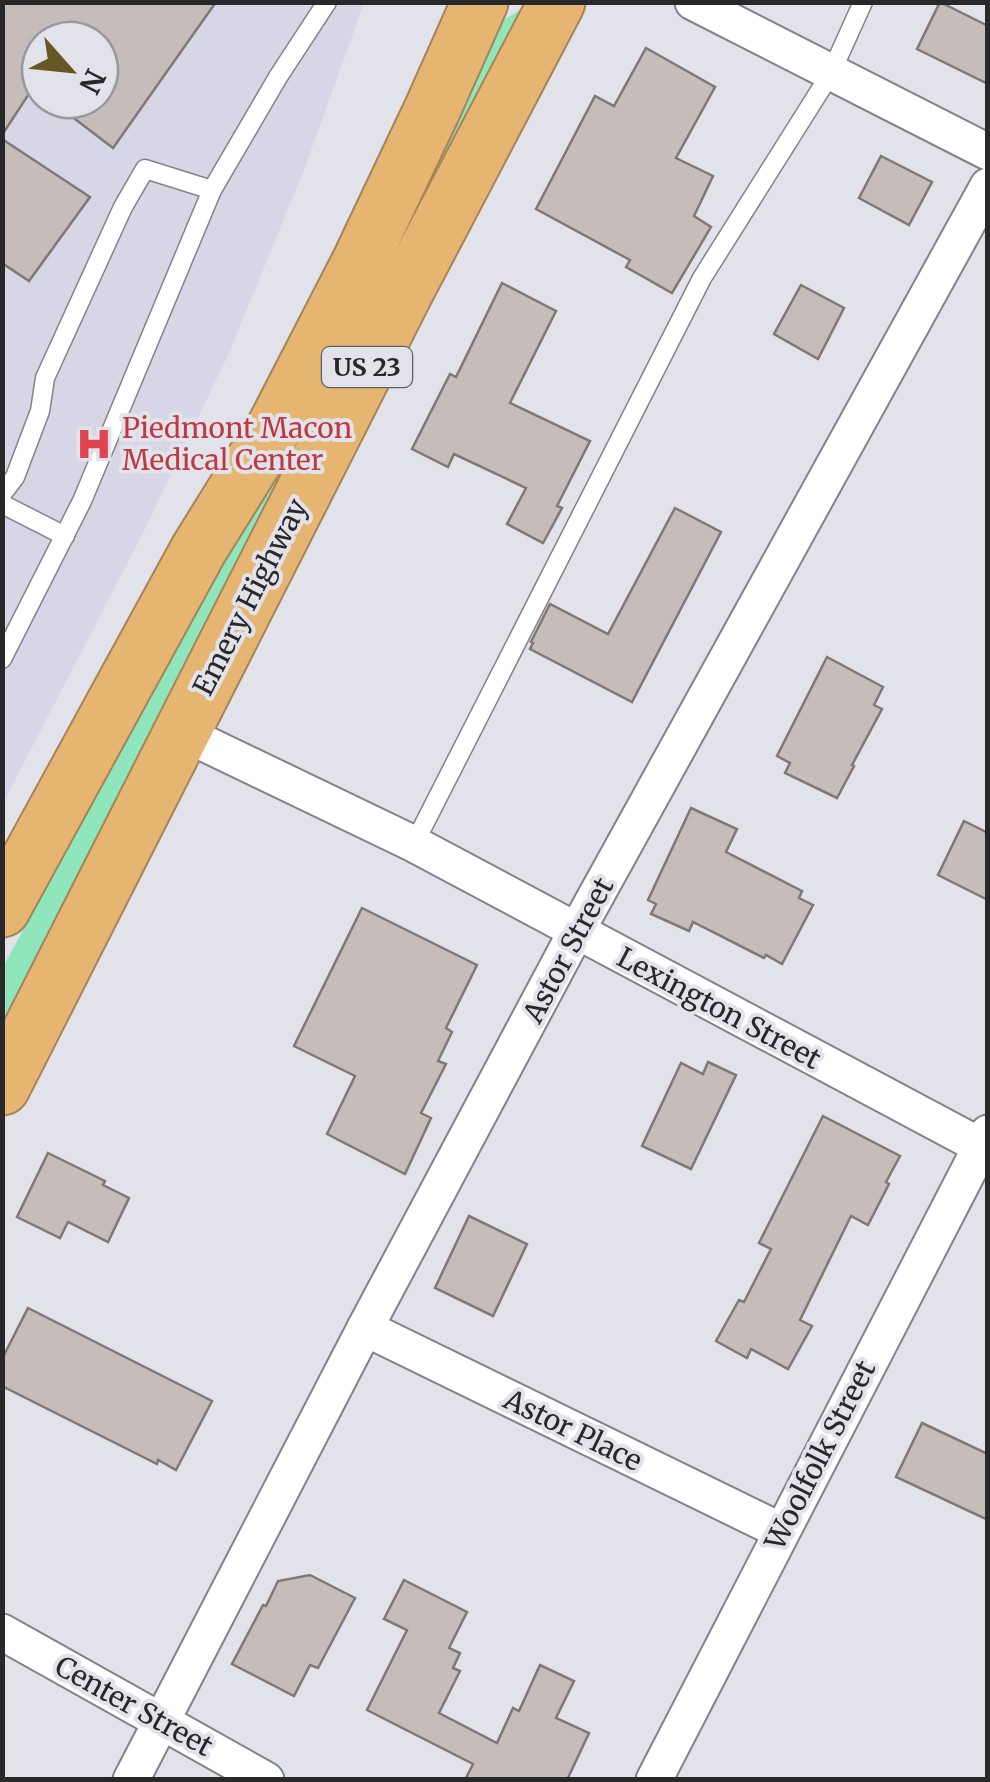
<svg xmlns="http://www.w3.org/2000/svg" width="990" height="1782" font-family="Merriweather,serif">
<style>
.built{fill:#d6d6e6;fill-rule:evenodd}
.green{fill:#8fe6bd}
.building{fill:#c6bcba;stroke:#817876;stroke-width:2.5}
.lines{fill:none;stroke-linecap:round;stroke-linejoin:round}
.lane-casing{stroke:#82828a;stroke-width:21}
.street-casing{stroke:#82828a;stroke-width:39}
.highway-casing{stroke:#a48458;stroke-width:59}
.lane{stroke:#fff;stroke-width:18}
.street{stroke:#fff;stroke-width:35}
.highway{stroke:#e6b571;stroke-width:55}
.labels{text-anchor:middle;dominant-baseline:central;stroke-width:8;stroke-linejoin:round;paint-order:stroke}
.shield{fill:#e2e2eb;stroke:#606065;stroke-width:2.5}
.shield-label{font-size:25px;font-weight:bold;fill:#28282b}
.health-label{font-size:28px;fill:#be3a42;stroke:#e2e2eb;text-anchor:start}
.street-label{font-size:28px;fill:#28282b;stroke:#e2e2eb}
</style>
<rect width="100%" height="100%" fill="#e2e2eb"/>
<path class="built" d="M 3,3 L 364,3 L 304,170 L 228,355 L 143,533 L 3,803 ZM 40,40 L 100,40 L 100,100 L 40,100 Z"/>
<path class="green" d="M 529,4 L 3,1040 L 3,967 L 236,539 L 491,28 Z"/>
<g class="building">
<path d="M 2,2 L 216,2 L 113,148 L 50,100 L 100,100 L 100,40 L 40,40 L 40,77 L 2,135 Z"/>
<path d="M 940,2 L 988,26 L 988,84 L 917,49 Z"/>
<path d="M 646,48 L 715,87 L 676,158 L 713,176 L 694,216 L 711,227 L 672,293 L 626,267 L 630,260 L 536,209 L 595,96 L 614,106 Z"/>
<path d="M 2,139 L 90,197 L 29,281 L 2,263 Z"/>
<path d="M 881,156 L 932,182 L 909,225 L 859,198 Z"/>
<path d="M 502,283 L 556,311 L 510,403 L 590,441 L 557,506 L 562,508 L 543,543 L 507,524 L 526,488 L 454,454 L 448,467 L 412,449 L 450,374 L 456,377 Z"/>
<path d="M 801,285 L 844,308 L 818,359 L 774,334 Z"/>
<path d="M 675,508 L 721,532 L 632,702 L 530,649 L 533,643 L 531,642 L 550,604 L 608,634 Z"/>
<path d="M 827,657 L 883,687 L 874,705 L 882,709 L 852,765 L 854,766 L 837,798 L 785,773 L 790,763 L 777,756 Z"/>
<path d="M 691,808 L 737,829 L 726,852 L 802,891 L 799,898 L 813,905 L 782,964 L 766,955 L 764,958 L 693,922 L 689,931 L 651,914 L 656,904 L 648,900 Z"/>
<path d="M 964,821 L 988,833 L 988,900 L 938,875 Z"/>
<path d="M 362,908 L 477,965 L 446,1028 L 452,1032 L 438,1061 L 446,1064 L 421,1113 L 431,1118 L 405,1174 L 327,1134 L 355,1076 L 294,1046 Z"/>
<path d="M 708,1062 L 736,1075 L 691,1169 L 642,1146 L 681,1063 L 703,1074 Z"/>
<path d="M 823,1116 L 900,1156 L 886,1182 L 889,1184 L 868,1225 L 851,1216 L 800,1320 L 812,1326 L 788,1369 L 751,1349 L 747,1358 L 716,1341 L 739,1300 L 744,1302 L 771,1249 L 759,1243 Z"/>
<path d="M 48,1153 L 105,1181 L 103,1185 L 129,1198 L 108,1242 L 68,1222 L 60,1238 L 17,1217 Z"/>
<path d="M 469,1216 L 527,1244 L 493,1316 L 435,1288 Z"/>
<path d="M 28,1308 L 212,1401 L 176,1470 L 158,1460 L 157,1464 L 2,1386 L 2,1359 Z"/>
<path d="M 922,1423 L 988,1454 L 988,1520 L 896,1477 Z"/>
<path d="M 310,1575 L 355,1598 L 318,1668 L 310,1665 L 294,1696 L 232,1664 L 263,1605 L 266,1606 L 278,1581 Z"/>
<path d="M 404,1580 L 467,1612 L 449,1648 L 460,1653 L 453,1668 L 460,1671 L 439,1713 L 497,1743 L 513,1708 L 519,1711 L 540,1665 L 574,1681 L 556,1718 L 589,1733 L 567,1780 L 465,1780 L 473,1764 L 367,1710 L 407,1630 L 384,1619 Z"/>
</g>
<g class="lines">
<defs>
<g id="lane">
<path d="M 2,494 L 15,477 L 40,411 L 45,378 L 123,207 L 145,169 L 212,190 L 278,77 L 327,2"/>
<path d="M 2,504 L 65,536"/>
<path d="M 2,659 L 82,501 L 212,190"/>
<path d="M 414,844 L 702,278 L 831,73 L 863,2"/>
</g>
<g id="street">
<path d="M 693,2 L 988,152"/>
<path d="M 181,732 L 414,844 L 988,1150"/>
<path d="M 365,1328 L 781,1531"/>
<path d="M 2,1632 L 266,1780"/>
<path d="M 131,1780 L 365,1328 L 576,932 L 988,186"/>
<path d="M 654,1780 L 988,1133"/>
</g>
<g id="highway">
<path d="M 2,909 L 199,549 L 276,425 L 360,262 L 432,110 L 480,2"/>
<path d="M 2,1087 L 405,292 L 557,2"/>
</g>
</defs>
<use href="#lane" class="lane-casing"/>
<use href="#street" class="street-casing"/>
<use href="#highway" class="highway-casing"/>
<use href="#lane" class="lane"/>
<use href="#street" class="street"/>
<use href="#highway" class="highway"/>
</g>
<defs>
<symbol id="hospital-bare" viewBox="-9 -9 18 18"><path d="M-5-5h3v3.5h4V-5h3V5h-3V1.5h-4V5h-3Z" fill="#e0444e" stroke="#e2e2eb" stroke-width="2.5" paint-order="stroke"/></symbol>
</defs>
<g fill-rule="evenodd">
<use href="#hospital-bare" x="69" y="419" width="50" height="50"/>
</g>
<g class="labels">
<rect class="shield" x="322" y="347" width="90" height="40" rx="8"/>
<g class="shield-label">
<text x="367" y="367">US 23</text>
</g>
<g class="health-label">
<text x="122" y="428">Piedmont Macon<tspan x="122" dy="32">Medical Center</tspan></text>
</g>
<g class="street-label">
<text transform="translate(250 597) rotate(-63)">Emery Highway</text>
<text transform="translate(568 950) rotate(-62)">Astor Street</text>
<text transform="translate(719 1008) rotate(28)">Lexington Street</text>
<text transform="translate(573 1430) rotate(26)">Astor Place</text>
<text transform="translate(820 1455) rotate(-63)">Woolfolk Street</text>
<text transform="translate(134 1706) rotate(29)">Center Street</text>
</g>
</g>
<rect width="990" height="1782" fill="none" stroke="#28282b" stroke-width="10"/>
<g transform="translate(70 70) rotate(117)"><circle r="48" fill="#e2e2eb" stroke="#98989e" stroke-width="2.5"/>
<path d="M0-8L18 38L0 25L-18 38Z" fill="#675724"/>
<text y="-15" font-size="28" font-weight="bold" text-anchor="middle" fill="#28282b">N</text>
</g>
</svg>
